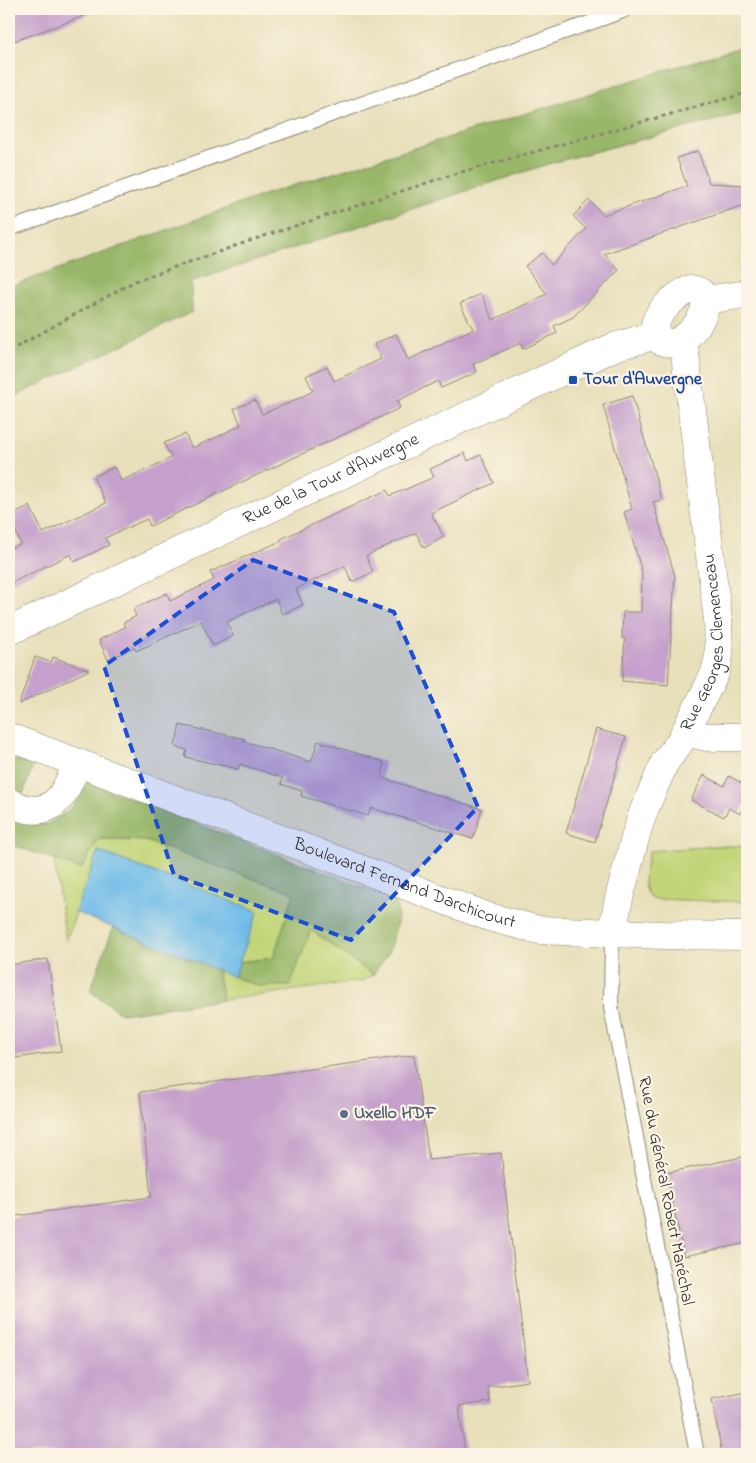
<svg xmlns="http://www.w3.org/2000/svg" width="756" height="1463" font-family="'Indie Flower',sans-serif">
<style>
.green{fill:#c2d679;stroke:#768052}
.forest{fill:#99b769;stroke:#62714a}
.water{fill:#6fbce9;stroke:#4d748a}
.building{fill:#c5a0cc}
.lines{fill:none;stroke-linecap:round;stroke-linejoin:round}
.service-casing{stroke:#8a8673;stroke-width:16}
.minor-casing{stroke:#8a8673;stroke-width:29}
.secondary-casing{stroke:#8a8673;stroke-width:29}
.path{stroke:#8a8673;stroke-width:3;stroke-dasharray:4 4;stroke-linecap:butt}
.service{stroke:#fff;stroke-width:14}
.minor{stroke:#fff;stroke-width:28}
.secondary{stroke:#fff;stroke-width:28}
.marked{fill:#1d4ed8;fill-opacity:0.2;stroke:#1d4ed8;stroke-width:4;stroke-dasharray:10 6;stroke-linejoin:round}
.transit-dot{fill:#1a4fb4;stroke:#fcf5e5;stroke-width:2}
.service-dot{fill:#5c6f8a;stroke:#fcf5e5;stroke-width:2}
.labels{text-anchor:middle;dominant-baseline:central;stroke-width:4.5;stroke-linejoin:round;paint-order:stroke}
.transit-label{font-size:18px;font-weight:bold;fill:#164399;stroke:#fcf5e5;text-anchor:start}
.street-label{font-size:18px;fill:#2b2b2b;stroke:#fcf5e5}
.service-label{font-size:18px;font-weight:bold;fill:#4e5e75;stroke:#fcf5e5;text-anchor:start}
</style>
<rect width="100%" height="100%" fill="#fcf5e5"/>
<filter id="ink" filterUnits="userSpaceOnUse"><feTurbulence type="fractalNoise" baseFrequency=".02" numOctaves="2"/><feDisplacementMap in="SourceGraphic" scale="10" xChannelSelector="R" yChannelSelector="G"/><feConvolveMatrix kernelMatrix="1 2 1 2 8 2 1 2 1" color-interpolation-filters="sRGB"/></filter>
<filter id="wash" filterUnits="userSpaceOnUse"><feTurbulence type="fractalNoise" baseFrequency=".0096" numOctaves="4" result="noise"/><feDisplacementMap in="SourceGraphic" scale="20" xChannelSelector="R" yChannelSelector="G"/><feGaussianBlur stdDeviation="1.12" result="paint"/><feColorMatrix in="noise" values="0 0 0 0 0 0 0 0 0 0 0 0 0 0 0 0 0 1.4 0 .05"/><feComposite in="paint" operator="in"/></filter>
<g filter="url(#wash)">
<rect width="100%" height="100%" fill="#e8e0bb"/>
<g class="green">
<path d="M 99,839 L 146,841 L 295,893 L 273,958 L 239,962 L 258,912 L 98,851 L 66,941 L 54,860 L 81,869 Z"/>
<path d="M 716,846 L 747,846 L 747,902 L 652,899 C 638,888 647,867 649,851 Z"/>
<path d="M 311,930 L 373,975 L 362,981 L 223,1000 L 217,970 L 258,986 Z"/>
</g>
<g class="forest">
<path d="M 747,45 L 747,112 L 551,163 L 191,282 L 192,312 L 9,399 L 9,287 L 269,193 Z"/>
<path d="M 9,750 L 35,760 L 22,797 L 9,792 Z"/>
<path d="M 88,782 L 396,900 L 398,919 L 389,952 L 373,975 L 311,930 L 290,986 L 258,986 L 234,977 L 239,962 L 273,958 L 294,893 L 146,841 L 99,839 L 81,869 L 9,844 L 9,816 L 35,825 L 48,824 L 65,813 L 76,802 Z"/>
<path d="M 113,928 L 217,970 L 223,1000 L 122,1014 L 90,991 Z"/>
</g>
<path class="water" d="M 98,851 L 258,911 L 234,977 L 75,912 Z"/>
<g id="blocks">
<g class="building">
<path d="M 9,9 L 94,9 L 95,12 L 9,43 Z"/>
<path d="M 698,151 L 709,183 L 747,185 L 747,204 L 604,254 L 619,270 L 573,317 L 554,326 L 557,333 L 523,349 L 521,343 L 473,364 L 477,372 L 441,388 L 438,381 L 397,401 L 400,408 L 240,483 L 150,526 L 147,519 L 105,538 L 109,545 L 74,562 L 71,554 L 9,584 L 9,549 L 21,544 L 9,517 L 30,506 L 43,533 L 106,503 L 93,477 L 114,467 L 121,481 L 171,458 L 164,443 L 185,434 L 192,448 L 217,437 L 241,425 L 234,409 L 255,400 L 262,414 L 289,403 L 313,391 L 306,376 L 327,366 L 334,381 L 381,359 L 374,344 L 396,334 L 408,360 L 441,344 L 473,329 L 460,304 L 481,294 L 493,320 L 547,294 L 525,266 L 542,253 L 552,265 L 586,229 L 573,216 L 589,200 L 603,215 L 687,186 L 677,158 Z"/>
<path d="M 632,396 L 662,500 L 653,502 L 675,576 L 668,685 L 622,681 L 625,638 L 622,639 L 623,612 L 641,612 L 642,572 L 624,512 L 632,509 L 603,405 Z"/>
<path d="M 465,453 L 468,461 L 481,455 L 494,483 L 431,513 L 444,537 L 424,548 L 416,533 L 391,544 L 366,556 L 373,572 L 352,582 L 345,566 L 321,577 L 296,589 L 303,605 L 282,614 L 276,599 L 227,622 L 233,636 L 213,646 L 201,621 L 136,651 L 134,647 L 108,660 L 99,640 L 125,627 L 123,623 L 136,616 L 133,609 L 167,593 L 170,601 L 214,580 L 210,572 L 281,541 L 281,539 L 387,490 L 390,496 L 434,477 L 430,469 Z"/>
<path d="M 35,657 L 51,662 L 53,657 L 89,670 L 19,704 Z"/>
<path d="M 180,725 L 245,739 L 244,741 L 311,762 L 318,741 L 384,762 L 382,778 L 482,809 L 473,839 L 371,808 L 368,816 L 301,796 L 302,791 L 281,784 L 283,778 L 240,764 L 238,769 L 185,757 L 187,750 L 175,747 Z"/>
<path d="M 596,729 L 626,737 L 595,842 L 566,833 Z"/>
<path d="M 704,775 L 724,786 L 729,776 L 747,786 L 747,799 L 740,814 L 729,808 L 724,817 L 691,800 Z"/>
<path d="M 48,959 L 61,1051 L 9,1059 L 9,965 Z"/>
<path d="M 414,1055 L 429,1160 L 501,1153 L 528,1381 L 488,1387 L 490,1402 L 459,1406 L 465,1454 L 9,1454 L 9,1217 L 151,1197 L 140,1092 Z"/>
<path d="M 747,1156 L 747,1243 L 684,1256 L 666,1173 Z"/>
<path d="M 747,1392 L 747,1454 L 722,1454 L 712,1399 Z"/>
</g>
</g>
</g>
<g filter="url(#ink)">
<use href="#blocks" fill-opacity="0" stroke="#8a8673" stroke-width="1"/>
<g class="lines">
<defs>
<g id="service">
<path d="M 9,229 L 623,11 L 625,9"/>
<path d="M 612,933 L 611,1007 L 697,1454"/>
</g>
<g id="minor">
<path d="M 691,289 C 724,294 692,341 673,343 C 669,344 665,342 661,341 C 659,339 657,337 656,335 C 649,316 676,295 691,289 Z"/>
<path d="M 705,300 L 747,294"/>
<path id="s1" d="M 9,631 L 614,347 L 656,335"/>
<path d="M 685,732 L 706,737 L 747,737"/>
<path d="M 9,802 C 15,805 21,808 27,809 C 59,815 67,786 77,764"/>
<path id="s2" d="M 612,933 L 619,898 L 637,831 L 644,810 L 665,762 L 680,742 L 715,673 L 719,656 L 718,620 L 683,338"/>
</g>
<g id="secondary">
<path id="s3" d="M 9,737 L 489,917 L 539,930 L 663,935 L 747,936"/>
</g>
</defs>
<use href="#service" class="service-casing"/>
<use href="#minor" class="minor-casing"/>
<use href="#secondary" class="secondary-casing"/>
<path class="path" d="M 9,351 L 135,281 L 261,237 L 451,175 L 747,93"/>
<use href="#service" class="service"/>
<use href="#minor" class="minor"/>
<use href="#secondary" class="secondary"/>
</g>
</g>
<path class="marked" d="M 253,560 L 394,612 L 478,807 L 351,940 L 174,875 L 104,666 Z"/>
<rect class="transit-dot" x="568" y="375" width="10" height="10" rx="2.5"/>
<circle class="service-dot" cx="344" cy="1114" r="5"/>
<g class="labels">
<g class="transit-label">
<text x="583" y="380">Tour d'Auvergne</text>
</g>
<g class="street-label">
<text stroke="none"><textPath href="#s1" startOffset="356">Rue de la Tour d'Auvergne</textPath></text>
<text stroke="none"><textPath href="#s2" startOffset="310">Rue Georges Clemenceau</textPath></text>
<text stroke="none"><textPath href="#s3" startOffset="422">Boulevard Fernand Darchicourt</textPath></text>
<text transform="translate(665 1191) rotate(79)">Rue du Général Robert Maréchal</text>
</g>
<g class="service-label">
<text x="354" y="1114">Uxello HDF</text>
</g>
</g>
<rect width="756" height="1463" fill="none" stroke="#fcf5e5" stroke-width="30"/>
</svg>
